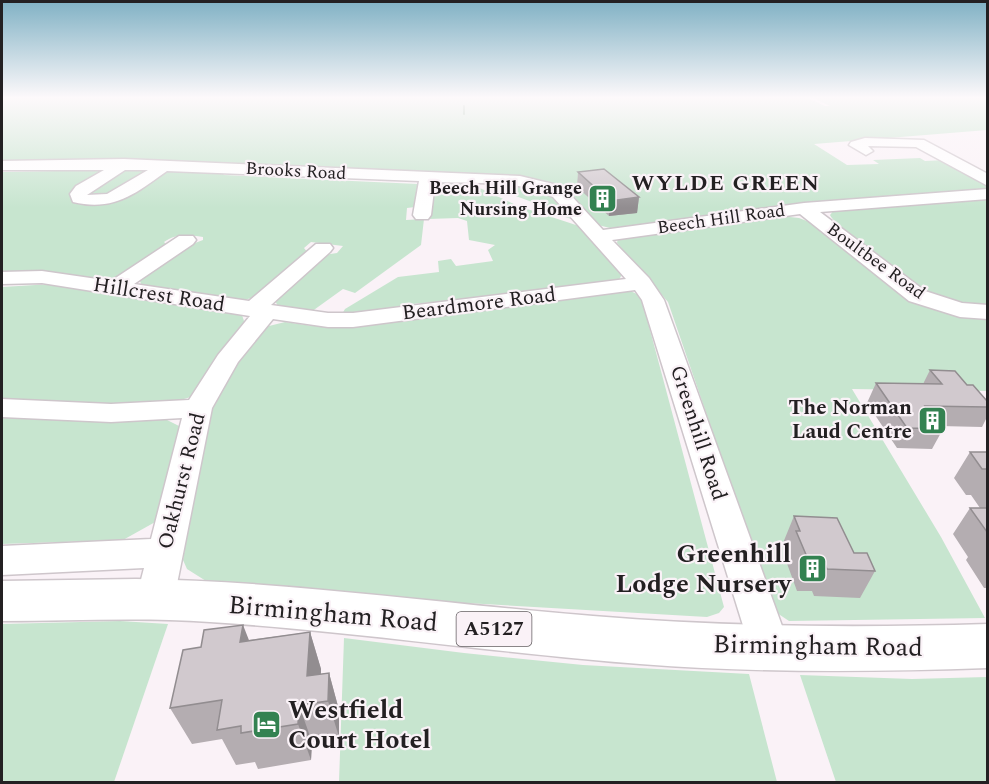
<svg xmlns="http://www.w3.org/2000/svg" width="989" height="784" font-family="Spectral,serif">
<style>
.green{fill:#c7e5cf}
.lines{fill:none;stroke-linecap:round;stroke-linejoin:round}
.stream{stroke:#84ad8f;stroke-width:2}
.minor-casing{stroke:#cec6cb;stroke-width:3}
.major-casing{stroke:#cec6cb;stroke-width:3}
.minor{fill:#fff;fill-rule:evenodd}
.major{fill:#fff;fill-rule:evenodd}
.wall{fill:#b4adb1}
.shaded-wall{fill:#928d90}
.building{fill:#d1c9ce;stroke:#928d90;stroke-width:1.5}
.labels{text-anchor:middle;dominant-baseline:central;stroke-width:4.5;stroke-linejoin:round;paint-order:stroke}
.far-street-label{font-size:18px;fill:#232022;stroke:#faf2f7}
.far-poi-label{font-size:18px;font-weight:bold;fill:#232022;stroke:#faf2f7;text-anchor:end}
.shield{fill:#faf2f7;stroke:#645f62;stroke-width:1.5}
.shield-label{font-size:20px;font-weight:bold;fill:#232022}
.street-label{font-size:21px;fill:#232022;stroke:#faf2f7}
.poi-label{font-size:21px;font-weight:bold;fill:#232022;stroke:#faf2f7;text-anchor:end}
.far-district-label{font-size:22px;font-weight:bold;letter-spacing:1.5px;fill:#232022;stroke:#faf2f7}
.near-poi-label{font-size:26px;font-weight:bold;fill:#232022;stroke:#faf2f7;text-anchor:end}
.near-street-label{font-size:26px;fill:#232022;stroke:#faf2f7}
</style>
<rect width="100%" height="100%" fill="#faf2f7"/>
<g class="green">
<path d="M 2,98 L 808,98 L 825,106 L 830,106 L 813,98 L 987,98 L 987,130 L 814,144 L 847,165 L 879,164 L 873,160 L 920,158 L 925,161 L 946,160 L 987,182 L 987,191 L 824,201 L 610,228 L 598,225 L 545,182 L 2,163 Z"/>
<path d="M 125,168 L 152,169 L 121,192 L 87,198 L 85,192 Z"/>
<path d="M 109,170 L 71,195 L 71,199 L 87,203 L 168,170 L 221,171 L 224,175 L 418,184 L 415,207 L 407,208 L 406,220 L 424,219 L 421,245 L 355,293 L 343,289 L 311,312 L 279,308 L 274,299 L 324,255 L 337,253 L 343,246 L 311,242 L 304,248 L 308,253 L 256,297 L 235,302 L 211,296 L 142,287 L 139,278 L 187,246 L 203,240 L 203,237 C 188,235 177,233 164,242 L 167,245 C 153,255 137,269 121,277 C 99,287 31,272 2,274 L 2,172 Z"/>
<path d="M 436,181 L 465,181 L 518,206 L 579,226 L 622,274 L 619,280 L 444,303 C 423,301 400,305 380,311 C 368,314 354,313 342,314 L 345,309 L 398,277 L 439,272 L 438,261 L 451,259 L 456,266 L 493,261 L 488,250 L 495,245 L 469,240 L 467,221 L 458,218 L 428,219 Z"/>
<path d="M 479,182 L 520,184 L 549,193 L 575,220 L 548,212 L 551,209 L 513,195 L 507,196 Z"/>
<path d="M 987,199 L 987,307 C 967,305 947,301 928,294 C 913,288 835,227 830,215 L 834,210 Z"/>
<path d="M 781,216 L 799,218 L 812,223 L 884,280 L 987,318 L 987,391 L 852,389 L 941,537 L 985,618 L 789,621 L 777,613 L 772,605 L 668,302 L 617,243 L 618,238 Z"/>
<path d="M 52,284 L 242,315 L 245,324 C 236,338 204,388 194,395 C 171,411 34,403 2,399 L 2,287 Z"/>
<path d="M 628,290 L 637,294 L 642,300 L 724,607 L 719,613 L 707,617 L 413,600 L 206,581 L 187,569 L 183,560 L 196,474 L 211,412 L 241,358 L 265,327 L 285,322 L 313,326 L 359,326 Z"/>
<path d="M 2,418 L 167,420 L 181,427 L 157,521 L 123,540 L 2,544 Z"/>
<path d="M 120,621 L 168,624 L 114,782 L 2,782 L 2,624 Z"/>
<path d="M 344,638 L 464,653 L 583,665 L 749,674 L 777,782 L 339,782 Z"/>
<path d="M 800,675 L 912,679 L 987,677 L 987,782 L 836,782 Z"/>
</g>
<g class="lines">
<path class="stream" d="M 464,106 L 464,114"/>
<defs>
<g id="minor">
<path d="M 865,138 L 924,140 L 988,174 L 988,186 L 916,147 L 868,146 L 873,151 L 866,155 L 849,145 L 851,142 Z"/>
<path d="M 124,159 L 520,176 L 553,184 L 565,189 L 603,230 L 804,203 L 988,189 L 988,199 L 820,212 L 925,291 L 962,303 L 988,305 L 988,319 L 960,317 L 909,301 L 800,214 L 612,240 L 649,278 L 664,300 L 790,648 L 784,661 L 770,666 L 756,661 L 750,648 L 642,300 L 635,290 L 353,327 L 328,327 L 273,319 L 238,362 L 212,408 L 174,599 L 168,610 L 155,615 L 142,610 L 136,599 L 144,568 L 2,575 L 2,546 L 151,539 L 182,418 L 111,422 L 2,417 L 2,399 L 111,404 L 189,400 L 218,355 L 250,316 L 42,283 L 2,284 L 2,272 L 42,271 L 111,281 L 179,236 L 193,236 L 196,240 L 193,244 L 134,284 L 249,301 L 316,244 L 330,244 L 333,248 L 330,252 L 271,305 L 328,313 L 353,313 L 626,279 L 553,197 C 519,179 473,184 435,182 L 431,215 L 428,219 L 416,219 L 413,215 L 419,181 L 167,171 C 136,193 114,212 73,202 L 70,194 L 76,186 L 104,170 L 2,170 L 2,161 ZM 125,170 L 148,170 L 107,194 L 87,195 Z"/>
</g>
<path id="major" d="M 136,579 C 289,581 441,604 593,616 C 724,627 856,628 988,624 L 988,668 C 872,672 756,673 640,664 C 496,653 354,631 210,622 C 140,617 71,621 2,621 L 2,581 Z"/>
</defs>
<use href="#minor" class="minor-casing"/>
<use href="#major" class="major-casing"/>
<use href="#minor" class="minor"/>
<use href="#major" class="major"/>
</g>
<g class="wall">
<path d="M 578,172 L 639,197 L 637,213 L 609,216 L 577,187 Z"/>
<path d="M 930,370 L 987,407 L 987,417 L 982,427 L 940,426 L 943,429 L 932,449 L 897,448 L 867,403 L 876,383 L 923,384 Z"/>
<path d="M 970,452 L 987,452 L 987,588 L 984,588 L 966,560 L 968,557 L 953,534 L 970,508 L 980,508 L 971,495 L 966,495 L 954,478 Z"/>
<path d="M 794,516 L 854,553 L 875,571 L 860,598 L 814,596 L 812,591 L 797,591 L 785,558 L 787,554 L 783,543 Z"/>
<path d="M 310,632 L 321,669 L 321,674 L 329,673 L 339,710 L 339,737 L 312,742 L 311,760 L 258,769 L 255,762 L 236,765 L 222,739 L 192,744 L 170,708 L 249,640 Z"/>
</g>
<g class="shaded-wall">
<path d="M 639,197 L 637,213 L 609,216 L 610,201 Z"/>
<path d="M 243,625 L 258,663 L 240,642 Z"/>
<path d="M 310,632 L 321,669 L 320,702 L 307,676 Z"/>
<path d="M 329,673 L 339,710 L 339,737 L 328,701 Z"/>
<path d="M 299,705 L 312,742 L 311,760 L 298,724 Z"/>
</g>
<g class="building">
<path d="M 604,169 L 639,197 L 610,201 L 578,172 Z"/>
<path d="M 930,370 L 955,371 L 967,385 L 973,385 L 987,401 L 987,407 L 925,406 L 943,429 L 907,428 L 876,383 L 942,384 Z"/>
<path d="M 970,452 L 987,452 L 987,469 L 982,469 Z"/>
<path d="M 970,508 L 987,508 L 987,532 Z"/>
<path d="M 794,516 L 837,518 L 854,553 L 867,553 L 875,571 L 827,569 L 825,564 L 810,564 L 796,531 L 800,531 Z"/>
<path d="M 243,625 L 240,642 L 310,632 L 307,676 L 329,673 L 328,701 L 299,705 L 298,724 L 241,733 L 241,726 L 217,730 L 222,700 L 170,708 L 183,650 L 201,647 L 204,630 Z"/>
</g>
<linearGradient id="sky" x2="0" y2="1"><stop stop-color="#80b1c4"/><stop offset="0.47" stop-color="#fdf9fb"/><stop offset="1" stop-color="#fdf9fb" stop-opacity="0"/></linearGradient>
<rect width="989" height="208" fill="url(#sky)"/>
<defs>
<symbol id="building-square" viewBox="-11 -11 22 22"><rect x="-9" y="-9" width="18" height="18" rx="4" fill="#338251" stroke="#faf2f7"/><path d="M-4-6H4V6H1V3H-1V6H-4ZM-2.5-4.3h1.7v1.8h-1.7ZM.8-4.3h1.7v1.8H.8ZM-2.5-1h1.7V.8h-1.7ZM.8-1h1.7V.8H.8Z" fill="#fff"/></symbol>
<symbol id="hotel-square" viewBox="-11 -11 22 22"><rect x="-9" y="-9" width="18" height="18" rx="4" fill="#338251" stroke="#faf2f7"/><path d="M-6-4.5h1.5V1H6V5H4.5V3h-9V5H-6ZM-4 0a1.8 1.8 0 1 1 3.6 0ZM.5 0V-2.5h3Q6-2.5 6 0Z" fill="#fff"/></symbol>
</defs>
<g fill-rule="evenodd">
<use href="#building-square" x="586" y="182" width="33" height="33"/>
<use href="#building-square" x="916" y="404" width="33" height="33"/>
<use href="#building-square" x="796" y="552" width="33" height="33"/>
<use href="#hotel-square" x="250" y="708" width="33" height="33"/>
</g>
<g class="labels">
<g class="far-street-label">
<text transform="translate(296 171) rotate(3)">Brooks Road</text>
<text transform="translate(721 219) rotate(-8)">Beech Hill Road</text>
<text transform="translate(876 261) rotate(36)">Boultbee Road</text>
</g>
<g class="far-poi-label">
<text x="582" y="188">Beech Hill Grange<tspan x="582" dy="21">Nursing Home</tspan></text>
</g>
<rect class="shield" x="456.5" y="612" width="75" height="34" rx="4.5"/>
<g class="shield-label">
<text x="494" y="629">A5127</text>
</g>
<g class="street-label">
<text transform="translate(159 295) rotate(9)">Hillcrest Road</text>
<text transform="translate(479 304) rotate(-7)">Beardmore Road</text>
<text transform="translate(698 433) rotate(72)">Greenhill Road</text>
<text transform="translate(182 481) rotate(-76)">Oakhurst Road</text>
</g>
<g class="poi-label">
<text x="912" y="408">The Norman<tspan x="912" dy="24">Laud Centre</tspan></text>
</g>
<g class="far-district-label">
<text x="726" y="183">WYLDE GREEN</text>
</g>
<g class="near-poi-label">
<text x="791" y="554">Greenhill<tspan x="791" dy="30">Lodge Nursery</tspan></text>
<text x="288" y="710" text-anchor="start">Westfield<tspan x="288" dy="30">Court Hotel</tspan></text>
</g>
<g class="near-street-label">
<text transform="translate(333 614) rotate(5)">Birmingham Road</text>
<text transform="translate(818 646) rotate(1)">Birmingham Road</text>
</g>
</g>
<rect width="989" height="784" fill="none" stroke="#232022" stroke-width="6"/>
</svg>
